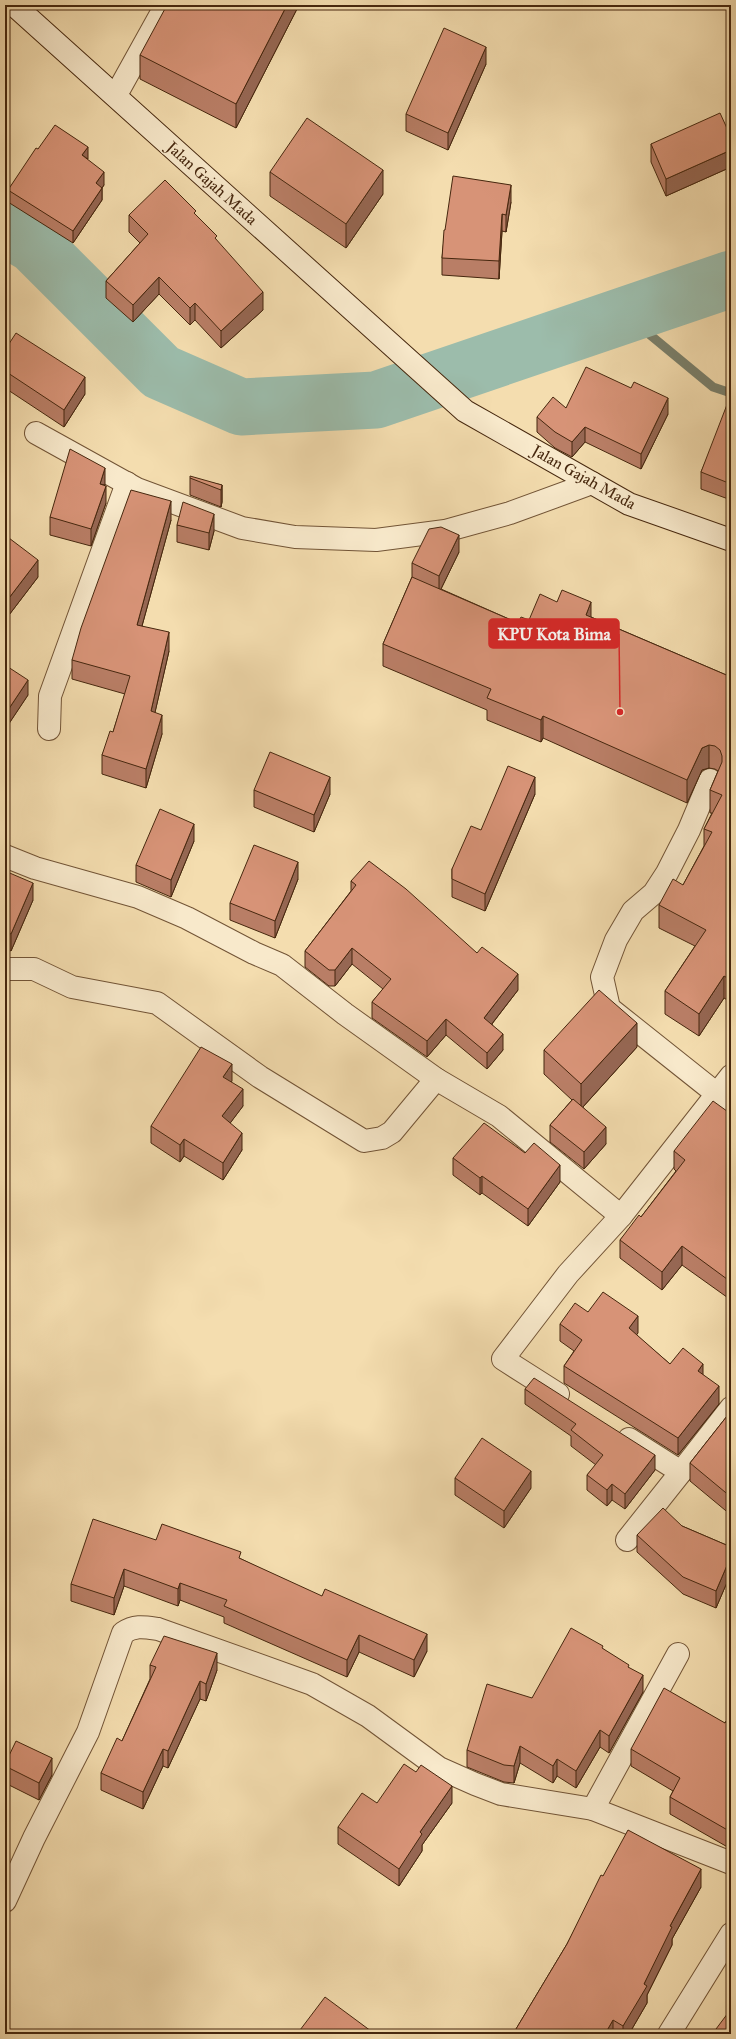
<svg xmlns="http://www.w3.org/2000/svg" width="736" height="2039" font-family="'IM FELL Great Primer',serif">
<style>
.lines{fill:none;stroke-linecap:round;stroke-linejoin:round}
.stream{stroke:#7a806c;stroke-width:9}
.river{stroke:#9cbcab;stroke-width:57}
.minor-casing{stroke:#725436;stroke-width:24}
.tertiary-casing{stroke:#725436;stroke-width:24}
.secondary-casing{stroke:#46270e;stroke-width:24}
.minor{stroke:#f8e9cb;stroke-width:22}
.tertiary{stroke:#f8e9cb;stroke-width:22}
.secondary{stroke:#f8e9cb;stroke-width:22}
.wall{fill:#b97e66;stroke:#46270e}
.shaded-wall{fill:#966753;stroke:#46270e}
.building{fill:#d79377;stroke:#46270e}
.labels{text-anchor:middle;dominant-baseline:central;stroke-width:3;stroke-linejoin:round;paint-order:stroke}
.street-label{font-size:16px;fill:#46270e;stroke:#f8e9cb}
.leader{fill:none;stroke:#d62828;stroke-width:1.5}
.callout-dot{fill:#d62828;stroke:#f8e9cb;stroke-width:1.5}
.callout{fill:#d62828;stroke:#d62828;stroke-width:1.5}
.callout-label{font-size:17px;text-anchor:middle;font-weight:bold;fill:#fff}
</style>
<rect width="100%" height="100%" fill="#f4ddaf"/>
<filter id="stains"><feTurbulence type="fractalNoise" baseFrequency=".005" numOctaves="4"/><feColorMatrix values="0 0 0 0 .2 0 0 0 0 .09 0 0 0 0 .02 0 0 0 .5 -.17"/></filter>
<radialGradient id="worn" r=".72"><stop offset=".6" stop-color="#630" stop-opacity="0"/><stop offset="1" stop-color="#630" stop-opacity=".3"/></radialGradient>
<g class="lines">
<path class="stream" d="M 626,315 L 713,387 L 731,393"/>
<path class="river" d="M 5,228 L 34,245 L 161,372 L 241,407 L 376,400 L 731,279"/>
<defs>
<g id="minor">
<path d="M 116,95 L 166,5"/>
<path d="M 36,433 L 137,489 L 242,528 L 295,537 L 376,540 L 445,531 L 510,513 L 592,483"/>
<path d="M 49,729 L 50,696 L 127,483"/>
<path d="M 710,780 L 689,830 L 667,873 L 654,893 L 633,911 L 616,940 L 602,977 L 609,1008 L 731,1105"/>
<path d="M 5,856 L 35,868 L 138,897 L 187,918 L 254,953 L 282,965 L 345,1014 L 436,1079 L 499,1116 L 621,1216"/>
<path d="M 5,969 L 34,969 L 72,987 L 157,1003 L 260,1077 L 364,1141 L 382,1138 L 392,1132 L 436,1079"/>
<path d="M 558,1394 L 503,1359 L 568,1274 L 621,1216 L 731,1076"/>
<path d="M 629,1439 L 681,1472 L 731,1408"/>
<path d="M 627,1540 L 681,1472"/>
<path d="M 593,1809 L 678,1654"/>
<path d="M 5,1901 L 34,1838 L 88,1732 L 123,1633 C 135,1625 144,1627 158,1629 L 312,1684 L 368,1716 L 439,1768 L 475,1784 L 501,1794 L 593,1809 L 731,1863"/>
</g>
<path id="tertiary" d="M 669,2034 L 731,1934"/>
<path id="secondary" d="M 14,5 L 465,411 L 629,504 L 731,540"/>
</defs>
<use href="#minor" class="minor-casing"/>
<use href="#tertiary" class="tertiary-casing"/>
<use href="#secondary" class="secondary-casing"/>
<use href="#minor" class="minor"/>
<use href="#tertiary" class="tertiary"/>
<use href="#secondary" class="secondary"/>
</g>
<g class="wall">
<path d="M 299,5 L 236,128 L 140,79 L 140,55 Z"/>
<path d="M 486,64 L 448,150 L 406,131 L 406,114 Z"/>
<path d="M 731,137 L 731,167 L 666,196 L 651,162 L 651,144 Z"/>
<path d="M 38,149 L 87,159 L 104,185 L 102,188 L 102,200 L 73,243 L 8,202 L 8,190 Z"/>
<path d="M 270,172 L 383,194 L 346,248 L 270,196 Z"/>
<path d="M 511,202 L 506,232 L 502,231 L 499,279 L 442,275 L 442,258 L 445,230 Z"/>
<path d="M 129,215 L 196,215 L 217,241 L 263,310 L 221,348 L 195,320 L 190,325 L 159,294 L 133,322 L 106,298 L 106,281 L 140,243 L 129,232 Z"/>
<path d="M 5,350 L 85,394 L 64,427 L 5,388 Z"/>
<path d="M 731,403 L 731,500 L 701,489 L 701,472 Z"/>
<path d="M 566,408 L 668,414 L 641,469 L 585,442 L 572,457 L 555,448 L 537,432 L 537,417 Z"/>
<path d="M 190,478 L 222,485 L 222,502 L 221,507 L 190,495 Z"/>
<path d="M 106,503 L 91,546 L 50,535 L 50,517 Z"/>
<path d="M 171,520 L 142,626 L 169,651 L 155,712 L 162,734 L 146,788 L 102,774 L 102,755 L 113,732 L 125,694 L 72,679 L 72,660 Z"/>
<path d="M 177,525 L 214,531 L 209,550 L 177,542 Z"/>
<path d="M 5,535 L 38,577 L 9,615 L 5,612 Z"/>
<path d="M 459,552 L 441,589 L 518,623 L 529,620 L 591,617 L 731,677 L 731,1002 L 724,998 L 699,1036 L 665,1014 L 665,991 L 695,946 L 659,928 L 659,905 L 683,885 L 704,846 L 704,829 L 712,813 L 710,813 L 710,790 L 718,771 L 715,769 L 709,768 L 702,770 L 687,803 L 543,738 L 541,742 L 487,720 L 487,710 L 383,666 L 383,644 L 412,577 L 412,563 Z"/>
<path d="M 5,665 L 28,695 L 8,725 L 5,723 Z"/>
<path d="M 254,790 L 330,794 L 314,832 L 254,807 Z"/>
<path d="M 535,794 L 485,911 L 452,897 L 452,869 L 481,830 Z"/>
<path d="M 194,841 L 171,897 L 136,882 L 136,865 Z"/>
<path d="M 5,871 L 33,900 L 11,951 L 5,948 Z"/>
<path d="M 298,879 L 275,938 L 230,920 L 230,903 Z"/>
<path d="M 351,881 L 477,953 L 518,990 L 492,1024 L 503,1050 L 487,1069 L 446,1035 L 427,1057 L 372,1018 L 372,1002 L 383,989 L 352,964 L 335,986 L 329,986 L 305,967 L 305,951 L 351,891 Z"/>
<path d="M 637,1047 L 583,1107 L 606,1144 L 584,1169 L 550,1142 L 550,1125 L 572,1100 L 544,1074 L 544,1050 Z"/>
<path d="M 232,1081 L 231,1082 L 243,1106 L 230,1123 L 242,1150 L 223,1180 L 184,1156 L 180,1162 L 151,1143 L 151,1126 Z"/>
<path d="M 731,1114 L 731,1300 L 682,1265 L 662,1290 L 620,1258 L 620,1240 L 641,1217 L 676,1171 L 674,1169 L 674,1151 Z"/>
<path d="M 453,1158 L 560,1182 L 528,1226 L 482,1193 L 480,1195 L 453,1175 Z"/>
<path d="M 588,1312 L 638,1333 L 636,1335 L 670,1364 L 703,1375 L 719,1404 L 678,1455 L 564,1383 L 564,1366 L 574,1351 L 560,1341 L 560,1324 Z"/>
<path d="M 525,1389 L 655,1470 L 625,1509 L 612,1500 L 607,1506 L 587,1490 L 587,1475 L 596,1465 L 571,1446 L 571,1436 L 525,1404 Z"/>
<path d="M 731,1411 L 731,1515 L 690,1481 L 690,1463 Z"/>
<path d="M 455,1478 L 531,1488 L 504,1528 L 455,1495 Z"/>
<path d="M 682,1526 L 731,1547 L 731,1573 L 716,1608 L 683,1594 L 637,1552 L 637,1535 Z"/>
<path d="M 156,1540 L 241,1559 L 427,1651 L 414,1677 L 359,1652 L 347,1677 L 224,1623 L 224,1617 L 180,1600 L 178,1606 L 124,1586 L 114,1615 L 71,1601 L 71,1584 Z"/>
<path d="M 603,1649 L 629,1668 L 643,1692 L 609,1753 L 600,1747 L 576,1788 L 557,1776 L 553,1783 L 520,1763 L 514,1783 L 504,1782 L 467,1767 L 467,1750 L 532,1698 Z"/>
<path d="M 150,1665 L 217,1670 L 206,1701 L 200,1699 L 168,1768 L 163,1766 L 143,1809 L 101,1790 L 101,1773 L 122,1741 L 150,1679 Z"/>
<path d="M 731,1713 L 731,1849 L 670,1814 L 670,1797 L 673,1791 L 631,1766 L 631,1749 L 725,1723 Z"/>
<path d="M 5,1764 L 52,1775 L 39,1800 L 5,1783 Z"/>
<path d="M 377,1803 L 452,1803 L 422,1845 L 422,1851 L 399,1886 L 338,1844 L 338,1827 Z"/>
<path d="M 603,1876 L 701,1887 L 672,1939 L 672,1945 L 647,1995 L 647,2003 L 629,2034 L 513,2034 L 567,1944 Z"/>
<path d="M 716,2029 L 731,2034 L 716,2034 Z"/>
</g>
<g class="shaded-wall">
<path d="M 287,5 L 299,5 L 236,128 L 236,104 Z"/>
<path d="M 486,47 L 486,64 L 448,150 L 448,133 Z"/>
<path d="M 88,147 L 88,159 L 82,155 Z"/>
<path d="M 731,150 L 731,167 L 666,196 L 666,179 Z"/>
<path d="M 383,170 L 383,194 L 346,248 L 346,224 Z"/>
<path d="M 104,172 L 104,185 L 96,196 L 96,183 Z"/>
<path d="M 511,185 L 511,202 L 506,232 L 506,215 Z"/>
<path d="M 102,188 L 102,200 L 73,243 L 73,231 Z"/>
<path d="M 502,214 L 502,231 L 499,279 L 499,261 Z"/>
<path d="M 159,277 L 159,294 L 133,322 L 133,305 Z"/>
<path d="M 263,292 L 263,310 L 221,348 L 221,331 Z"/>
<path d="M 195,303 L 195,320 L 190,325 L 190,308 Z"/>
<path d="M 85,377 L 85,394 L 64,427 L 64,410 Z"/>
<path d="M 668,398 L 668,414 L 641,469 L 641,454 Z"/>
<path d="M 585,427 L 585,442 L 572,457 L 572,442 Z"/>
<path d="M 105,468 L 105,485 L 100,484 Z"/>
<path d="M 222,485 L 222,502 L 221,507 L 221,490 Z"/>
<path d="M 106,486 L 106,503 L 91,546 L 91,529 Z"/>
<path d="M 171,501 L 171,520 L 137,644 L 137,625 Z"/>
<path d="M 214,514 L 214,531 L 209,550 L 209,533 Z"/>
<path d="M 459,535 L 459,552 L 439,593 L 439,576 Z"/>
<path d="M 38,560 L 38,577 L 9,615 L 9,598 Z"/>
<path d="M 591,602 L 591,624 L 586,615 Z"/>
<path d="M 169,632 L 169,651 L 151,730 L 151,711 Z"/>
<path d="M 28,680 L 28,695 L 8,725 L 8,710 Z"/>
<path d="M 162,715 L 162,734 L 146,788 L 146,769 Z"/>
<path d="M 543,716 L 543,738 L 541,742 L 541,720 Z"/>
<path d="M 709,745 L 709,768 L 702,770 L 687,803 L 687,780 L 702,748 Z"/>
<path d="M 330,777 L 330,794 L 314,832 L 314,815 Z"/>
<path d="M 535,777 L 535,794 L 485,911 L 485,894 Z"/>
<path d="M 194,824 L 194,841 L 171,897 L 171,880 Z"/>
<path d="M 298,862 L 298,879 L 275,938 L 275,921 Z"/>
<path d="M 33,883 L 33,900 L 11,951 L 11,934 Z"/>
<path d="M 352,948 L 352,964 L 335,986 L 335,970 Z"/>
<path d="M 518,974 L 518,990 L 484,1034 L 484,1018 Z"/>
<path d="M 724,976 L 724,998 L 699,1036 L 699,1014 Z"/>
<path d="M 446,1019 L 446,1035 L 427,1057 L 427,1041 Z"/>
<path d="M 637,1023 L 637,1047 L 581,1109 L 581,1084 Z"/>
<path d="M 503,1034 L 503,1050 L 487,1069 L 487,1053 Z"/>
<path d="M 232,1064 L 232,1081 L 223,1094 L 223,1077 Z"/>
<path d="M 243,1089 L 243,1106 L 222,1134 L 222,1116 Z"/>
<path d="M 606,1127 L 606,1144 L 584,1169 L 584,1152 Z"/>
<path d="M 242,1133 L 242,1150 L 223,1180 L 223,1163 Z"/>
<path d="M 184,1139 L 184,1156 L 180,1162 L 180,1145 Z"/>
<path d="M 560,1165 L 560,1182 L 528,1226 L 528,1209 Z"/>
<path d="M 482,1176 L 482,1193 L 480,1195 L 480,1178 Z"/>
<path d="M 682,1246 L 682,1265 L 662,1290 L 662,1272 Z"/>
<path d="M 638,1316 L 638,1333 L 629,1345 L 629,1328 Z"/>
<path d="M 703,1364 L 703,1381 L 698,1371 Z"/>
<path d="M 719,1386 L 719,1404 L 678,1455 L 678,1438 Z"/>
<path d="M 655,1455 L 655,1470 L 625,1509 L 625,1494 Z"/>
<path d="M 531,1471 L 531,1488 L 504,1528 L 504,1511 Z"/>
<path d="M 612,1484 L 612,1500 L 607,1506 L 607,1490 Z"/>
<path d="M 731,1556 L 731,1573 L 716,1608 L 716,1591 Z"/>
<path d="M 124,1569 L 124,1586 L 114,1615 L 114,1598 Z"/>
<path d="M 180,1583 L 180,1600 L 178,1606 L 178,1589 Z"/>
<path d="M 427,1634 L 427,1651 L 414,1677 L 414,1660 Z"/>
<path d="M 359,1635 L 359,1652 L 347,1677 L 347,1660 Z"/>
<path d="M 217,1653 L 217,1670 L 206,1701 L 206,1684 Z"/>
<path d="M 643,1675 L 643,1692 L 609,1753 L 609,1736 Z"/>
<path d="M 200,1681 L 200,1699 L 168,1768 L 168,1751 Z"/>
<path d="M 600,1730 L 600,1747 L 576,1788 L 576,1771 Z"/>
<path d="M 520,1746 L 520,1763 L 514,1783 L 514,1766 Z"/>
<path d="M 163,1749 L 163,1766 L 143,1809 L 143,1792 Z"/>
<path d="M 52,1758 L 52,1775 L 39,1800 L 39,1783 Z"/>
<path d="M 557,1759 L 557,1776 L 553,1783 L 553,1766 Z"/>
<path d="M 452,1786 L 452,1803 L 422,1845 L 422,1851 L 399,1886 L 399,1869 L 420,1832 Z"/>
<path d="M 701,1869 L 701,1887 L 672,1939 L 672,1945 L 647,1995 L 647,2003 L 629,2034 L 623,2034 L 623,2026 L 644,1984 L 670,1926 Z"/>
<path d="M 613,2020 L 613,2034 L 605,2034 Z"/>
</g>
<g class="building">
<path d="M 167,5 L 287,5 L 236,104 L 140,55 Z"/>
<path d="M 444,28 L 486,47 L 448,133 L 406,114 Z"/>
<path d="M 720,113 L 731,137 L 731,150 L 666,179 L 651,144 Z"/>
<path d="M 307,118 L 383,170 L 346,224 L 270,172 Z"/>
<path d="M 55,125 L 88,147 L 82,155 L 104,172 L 96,183 L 102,188 L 73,231 L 8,190 L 36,148 L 38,149 Z"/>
<path d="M 453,176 L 511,185 L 506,215 L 502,214 L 499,261 L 442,258 L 444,230 L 445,230 Z"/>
<path d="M 165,180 L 196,211 L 194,213 L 217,236 L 215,238 L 263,292 L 221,331 L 195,303 L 190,308 L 159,277 L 133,305 L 106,281 L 148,234 L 129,215 Z"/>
<path d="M 16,333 L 85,377 L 64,410 L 5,371 L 5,350 Z"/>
<path d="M 586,367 L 631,388 L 634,382 L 668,398 L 641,454 L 585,427 L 572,442 L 555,432 L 537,417 L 553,397 L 566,408 Z"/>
<path d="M 728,402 L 731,403 L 731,484 L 701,472 Z"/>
<path d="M 70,449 L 105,468 L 100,484 L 106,486 L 91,529 L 50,517 Z"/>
<path d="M 190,476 L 222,485 L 221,490 L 190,478 Z"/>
<path d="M 131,490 L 171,501 L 137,625 L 169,632 L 151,711 L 162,715 L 146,769 L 102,755 L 110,731 L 113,732 L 130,676 L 72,660 L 81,628 Z"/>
<path d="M 183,502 L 214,514 L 209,533 L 177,525 Z"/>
<path d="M 441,527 L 459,535 L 439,576 L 412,563 L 429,529 Z"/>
<path d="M 5,535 L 38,560 L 9,598 L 5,595 Z"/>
<path d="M 412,577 L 518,623 L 521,617 L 529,620 L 540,594 L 557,602 L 562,590 L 591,602 L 586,615 L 731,677 L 731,980 L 724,976 L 699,1014 L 665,991 L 706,930 L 659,905 L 673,879 L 683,885 L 712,832 L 704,829 L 722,795 L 710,790 L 722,762 L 722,756 L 720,750 L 715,746 L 709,745 L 702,748 L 687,780 L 543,716 L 541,720 L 487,698 L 491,689 L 383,644 Z"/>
<path d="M 5,665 L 28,680 L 8,710 L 5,708 Z"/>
<path d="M 270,752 L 330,777 L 314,815 L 254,790 Z"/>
<path d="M 508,766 L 535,777 L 485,894 L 452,879 L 452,869 L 471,826 L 481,830 Z"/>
<path d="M 160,809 L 194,824 L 171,880 L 136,865 Z"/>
<path d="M 254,845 L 298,862 L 275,921 L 230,903 Z"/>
<path d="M 369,861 L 406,889 L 477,953 L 482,947 L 518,974 L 484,1018 L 503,1034 L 487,1053 L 446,1019 L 427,1041 L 372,1002 L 391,979 L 352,948 L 335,970 L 329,970 L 305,951 L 356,885 L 351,881 Z"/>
<path d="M 5,871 L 33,883 L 11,934 L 5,931 Z"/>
<path d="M 599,990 L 637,1023 L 581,1084 L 544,1050 Z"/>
<path d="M 201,1047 L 232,1064 L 223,1077 L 243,1089 L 222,1116 L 242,1133 L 223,1163 L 184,1139 L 180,1145 L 151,1126 Z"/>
<path d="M 573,1099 L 606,1127 L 584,1152 L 550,1125 Z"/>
<path d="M 713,1101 L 731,1114 L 731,1282 L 682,1246 L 662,1272 L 620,1240 L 639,1215 L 641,1217 L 685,1160 L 674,1151 Z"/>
<path d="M 484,1123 L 525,1153 L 534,1143 L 560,1165 L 528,1209 L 482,1176 L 480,1178 L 453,1158 Z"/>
<path d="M 603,1292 L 638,1316 L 629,1328 L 670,1364 L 683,1348 L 703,1364 L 698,1371 L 719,1386 L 678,1438 L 564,1366 L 582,1340 L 560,1324 L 575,1303 L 588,1312 Z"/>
<path d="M 534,1378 L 655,1455 L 625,1494 L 612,1484 L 607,1490 L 587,1475 L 603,1455 L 571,1430 L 576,1424 L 525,1389 Z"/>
<path d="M 731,1411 L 731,1497 L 690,1463 Z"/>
<path d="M 482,1438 L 531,1471 L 504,1511 L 455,1478 Z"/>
<path d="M 663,1508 L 682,1526 L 731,1547 L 731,1556 L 716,1591 L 683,1577 L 637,1535 Z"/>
<path d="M 93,1519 L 156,1540 L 162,1524 L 241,1552 L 239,1558 L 322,1596 L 325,1589 L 427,1634 L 414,1660 L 359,1635 L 347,1660 L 224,1606 L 227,1600 L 180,1583 L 178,1589 L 124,1569 L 114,1598 L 71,1584 Z"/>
<path d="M 571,1628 L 603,1646 L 602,1648 L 629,1665 L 628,1667 L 643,1675 L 609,1736 L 600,1730 L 576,1771 L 557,1759 L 553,1766 L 520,1746 L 514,1766 L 504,1765 L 467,1750 L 487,1684 L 532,1698 Z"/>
<path d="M 164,1636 L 217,1653 L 206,1684 L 200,1681 L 168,1751 L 163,1749 L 143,1792 L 101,1773 L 117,1738 L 122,1741 L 156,1667 L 150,1665 Z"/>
<path d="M 664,1688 L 725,1723 L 731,1713 L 731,1832 L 670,1797 L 680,1778 L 631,1749 Z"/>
<path d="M 16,1741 L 52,1758 L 39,1783 L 5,1766 L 5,1764 Z"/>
<path d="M 404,1764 L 416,1772 L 421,1765 L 452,1786 L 420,1832 L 422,1834 L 399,1869 L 338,1827 L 362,1793 L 377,1803 Z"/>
<path d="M 628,1830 L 701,1869 L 670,1926 L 672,1927 L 644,1984 L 647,1986 L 623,2026 L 613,2020 L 605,2034 L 513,2034 L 567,1944 L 601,1875 L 603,1876 Z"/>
<path d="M 325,1997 L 375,2034 L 297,2034 Z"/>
<path d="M 731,2009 L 731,2034 L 722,2034 L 716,2029 Z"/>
</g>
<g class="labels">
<g class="street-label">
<text transform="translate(212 183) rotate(42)">Jalan Gajah Mada</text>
<text transform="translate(584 477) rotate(29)">Jalan Gajah Mada</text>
</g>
</g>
<path class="leader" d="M620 712L619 634"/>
<circle class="callout-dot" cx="620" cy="712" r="4"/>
<rect class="callout" x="489" y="619" width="130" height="29" rx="4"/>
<g class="callout-label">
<text x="554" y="640">KPU Kota Bima</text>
</g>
<rect width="736" height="2039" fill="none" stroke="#f4ddaf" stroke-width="20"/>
<rect x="6" y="6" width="724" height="2027" fill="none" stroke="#46270e" stroke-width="2"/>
<rect x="10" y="10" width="716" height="2019" fill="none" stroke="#46270e"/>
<rect width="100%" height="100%" filter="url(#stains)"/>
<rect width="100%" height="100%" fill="url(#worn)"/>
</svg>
